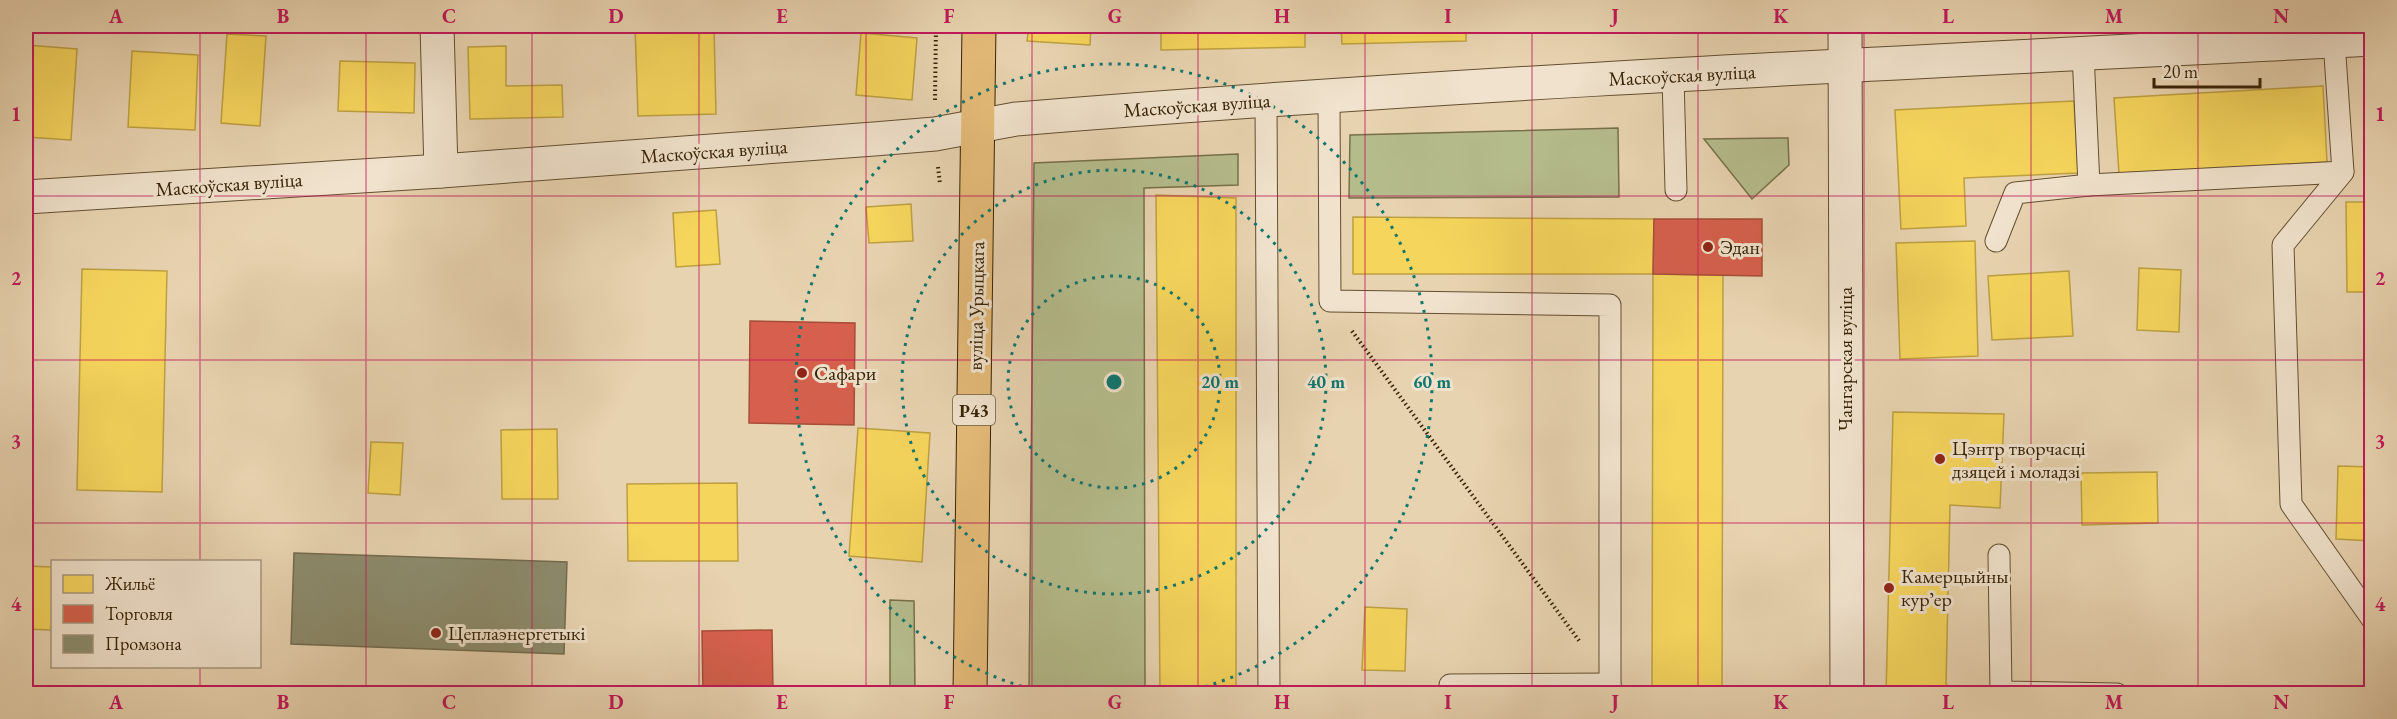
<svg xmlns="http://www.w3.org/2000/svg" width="2397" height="719" font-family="'EB Garamond',serif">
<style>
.green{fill:#b5bc8c;stroke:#767049;stroke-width:1.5}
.homes{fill:#f6d55c;stroke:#bda042;stroke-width:1.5}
.shops{fill:#d6604d;stroke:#a64e38;stroke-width:1.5}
.industry{fill:#8c8c6e;stroke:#726c4f;stroke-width:1.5}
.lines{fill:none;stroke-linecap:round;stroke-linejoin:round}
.service-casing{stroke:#634f30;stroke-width:23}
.minor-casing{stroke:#634f30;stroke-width:35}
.tertiary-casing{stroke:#634f30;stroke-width:35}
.primary-casing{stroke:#372306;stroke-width:35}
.path{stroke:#372306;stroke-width:4;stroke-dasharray:1.5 3;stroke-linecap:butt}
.service{stroke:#f0e2cc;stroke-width:21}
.minor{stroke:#f0e2cc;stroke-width:33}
.tertiary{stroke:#f0e2cc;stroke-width:33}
.primary{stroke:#e4ba78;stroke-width:33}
.grid{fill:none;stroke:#c2185b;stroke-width:1.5;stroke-opacity:0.55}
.ring{fill:none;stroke:#0f766e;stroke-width:3;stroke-dasharray:3 6}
.poi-dot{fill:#8f2418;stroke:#f0e2cc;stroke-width:2}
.labels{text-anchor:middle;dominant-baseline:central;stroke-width:6;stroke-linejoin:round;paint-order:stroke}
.shield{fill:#f0e2cc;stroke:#6e5c41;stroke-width:1.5}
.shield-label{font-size:18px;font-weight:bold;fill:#372306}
.street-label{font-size:20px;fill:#372306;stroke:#f0e2cc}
.poi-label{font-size:20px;fill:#372306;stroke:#f0e2cc;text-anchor:start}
.centre{fill:#0f766e;stroke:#f0e2cc;stroke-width:3}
.ring-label{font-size:18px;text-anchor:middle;font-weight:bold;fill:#0f766e;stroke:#f0e2cc;stroke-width:6;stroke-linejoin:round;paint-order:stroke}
.neatline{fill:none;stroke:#c2185b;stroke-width:2}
.grid-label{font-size:20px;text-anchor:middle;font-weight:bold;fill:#c2185b}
</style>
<rect width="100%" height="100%" fill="#e8d3b0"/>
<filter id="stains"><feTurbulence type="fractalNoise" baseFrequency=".00333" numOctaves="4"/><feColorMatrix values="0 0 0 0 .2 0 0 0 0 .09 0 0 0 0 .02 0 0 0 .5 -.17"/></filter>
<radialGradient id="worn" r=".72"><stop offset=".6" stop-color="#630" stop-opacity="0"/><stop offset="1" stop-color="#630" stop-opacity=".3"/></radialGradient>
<g class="green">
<path d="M 1618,128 L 1619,197 L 1349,198 L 1350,135 Z"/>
<path d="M 1788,138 L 1789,165 L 1752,199 L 1704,139 Z"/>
<path d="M 1238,154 L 1238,185 L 1144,188 L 1145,693 L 1029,693 L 1034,163 Z"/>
<path d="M 890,600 L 914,601 L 915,693 L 890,693 Z"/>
</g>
<g class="homes">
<path d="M 635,26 L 714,26 L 716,114 L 638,116 Z"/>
<path d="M 1029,26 L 1091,26 L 1090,45 L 1027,41 Z"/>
<path d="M 1161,26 L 1305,26 L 1305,47 L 1161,50 Z"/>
<path d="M 1341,26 L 1466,26 L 1466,41 L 1342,44 Z"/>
<path d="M 1504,26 L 1614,26 L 1614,31 L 1504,32 Z"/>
<path d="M 861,33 L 917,38 L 912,100 L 856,95 Z"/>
<path d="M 227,34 L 266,36 L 260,126 L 221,123 Z"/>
<path d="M 26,45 L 77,49 L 71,140 L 26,137 Z"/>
<path d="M 506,46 L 506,86 L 562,85 L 563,117 L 470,119 L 468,47 Z"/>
<path d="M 132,51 L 198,55 L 195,130 L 128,127 Z"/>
<path d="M 340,61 L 415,63 L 414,113 L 338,111 Z"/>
<path d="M 2323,86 L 2327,162 L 2119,174 L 2114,98 Z"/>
<path d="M 2074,101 L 2078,173 L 1964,178 L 1966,226 L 1901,229 L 1895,110 Z"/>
<path d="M 1156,195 L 1236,198 L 1236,694 L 1160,694 Z"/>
<path d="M 2346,202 L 2372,202 L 2372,292 L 2347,292 Z"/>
<path d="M 911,204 L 913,241 L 869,243 L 866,207 Z"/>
<path d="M 716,210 L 720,264 L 676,267 L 673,213 Z"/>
<path d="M 1353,217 L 1654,219 L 1653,274 L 1353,274 Z"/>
<path d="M 1975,241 L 1978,356 L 1900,359 L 1896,243 Z"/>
<path d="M 2139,268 L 2181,270 L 2179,332 L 2137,330 Z"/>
<path d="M 82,269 L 167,271 L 162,492 L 77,490 Z"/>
<path d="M 2069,271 L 2073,336 L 1992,340 L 1988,276 Z"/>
<path d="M 1653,274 L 1723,275 L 1722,694 L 1652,694 Z"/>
<path d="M 1893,412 L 2004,414 L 2000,508 L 1950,505 L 1946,684 L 1957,694 L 1886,694 Z"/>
<path d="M 858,428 L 930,433 L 922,562 L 849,556 Z"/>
<path d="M 557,429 L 558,499 L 502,499 L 501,430 Z"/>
<path d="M 371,442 L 403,443 L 400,495 L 368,493 Z"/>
<path d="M 2338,466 L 2372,467 L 2372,541 L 2336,539 Z"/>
<path d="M 2157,472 L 2158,523 L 2082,525 L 2081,473 Z"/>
<path d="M 737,483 L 738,561 L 628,561 L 627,484 Z"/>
<path d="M 26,566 L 52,567 L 52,630 L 26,629 Z"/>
<path d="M 1365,607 L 1407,609 L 1405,671 L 1362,670 Z"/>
</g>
<g class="shops">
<path d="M 1654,219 L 1762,219 L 1762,276 L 1653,274 Z"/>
<path d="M 750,321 L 855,323 L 854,425 L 749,423 Z"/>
<path d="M 772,630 L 773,694 L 703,694 L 702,631 Z"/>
</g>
<g class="industry">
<path d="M 294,553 L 567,562 L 564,654 L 291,644 Z"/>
<path d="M 26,688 L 294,694 L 26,694 Z"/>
</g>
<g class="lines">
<defs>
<g id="service">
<path d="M 2152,26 L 2152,50"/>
<path d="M 2334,41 L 2343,172 L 2283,245 L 2291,504 L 2372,619"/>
<path d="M 2083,53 L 2089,185"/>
<path d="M 1673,76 L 1676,190"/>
<path d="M 1329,96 L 1330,301 L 1610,305 L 1610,694"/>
<path d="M 1266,99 L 1269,694"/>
<path d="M 1996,241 L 2015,193 L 2089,185 L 2343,172"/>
<path d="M 1999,555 L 2001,692 L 2117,694"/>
<path d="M 1450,694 L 1450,685 L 1610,684"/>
</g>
<g id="minor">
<path d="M 437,26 L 441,171"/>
<path d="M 1845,26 L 1847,694"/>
<path d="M 26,197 L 441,171 L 874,139 L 935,134 L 978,126"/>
</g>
<path id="tertiary" d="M 978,126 L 1016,119 C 1467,82 1919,62 2372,39"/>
<path id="primary" d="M 970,694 L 979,26"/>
</defs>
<use href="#service" class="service-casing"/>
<use href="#minor" class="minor-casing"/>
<use href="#tertiary" class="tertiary-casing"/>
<use href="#primary" class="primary-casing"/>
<g class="path">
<path d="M 935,100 L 936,26"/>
<path d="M 938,167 L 940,184"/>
<path d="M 1352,331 L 1580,642"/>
</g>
<use href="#service" class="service"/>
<use href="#minor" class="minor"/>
<use href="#tertiary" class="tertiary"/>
<use href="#primary" class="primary"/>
</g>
<path class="grid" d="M 200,26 L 200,562M 366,26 L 366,694M 532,26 L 532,694M 699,26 L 699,694M 866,26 L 866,694M 1032,26 L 1032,694M 1198,26 L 1198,694M 1365,26 L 1365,694M 1532,26 L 1532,694M 1698,26 L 1698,694M 1864,26 L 1864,694M 2031,26 L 2031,694M 2198,26 L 2198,694M 26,196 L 2372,196M 26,360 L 2372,360M 26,523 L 2372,523M 200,666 L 200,694"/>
<g class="ring">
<circle cx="1114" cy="382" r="106"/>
<circle cx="1114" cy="382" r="212"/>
<path d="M1048 693A318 318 0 1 1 1180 693"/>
</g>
<g class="poi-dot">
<circle cx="1708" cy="247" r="6"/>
<circle cx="802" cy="373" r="6"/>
<circle cx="1940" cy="459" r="6"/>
<circle cx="1889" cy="588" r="6"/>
<circle cx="436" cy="633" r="6"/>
</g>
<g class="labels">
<rect class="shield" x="953" y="395" width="42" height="30" rx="4.5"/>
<g class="shield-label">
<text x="974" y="410">Р43</text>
</g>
<g class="street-label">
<text transform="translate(1682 75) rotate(-3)">Маскоўская вуліца</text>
<text transform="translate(1197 105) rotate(-4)">Маскоўская вуліца</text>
<text transform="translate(714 151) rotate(-4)">Маскоўская вуліца</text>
<text transform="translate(229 184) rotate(-4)">Маскоўская вуліца</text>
<text transform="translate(976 306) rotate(-89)">вуліца Урыцкага</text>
<text transform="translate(1845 359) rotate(-90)">Чангарская вуліца</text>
</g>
<g class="poi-label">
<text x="1720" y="247">Эдан</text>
<text x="814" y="373">Сафари</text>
<text x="1952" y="448">Цэнтр творчасці<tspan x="1952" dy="23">дзяцей і моладзі</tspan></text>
<text x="1901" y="576">Камерцыйны<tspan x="1901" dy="23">курʼер</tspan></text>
<text x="448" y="633">Цеплаэнергетыкі</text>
</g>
</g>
<circle cx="1114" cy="382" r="9" class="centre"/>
<g class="ring-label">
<text x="1220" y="388">20 m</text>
<text x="1326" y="388">40 m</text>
<text x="1432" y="388">60 m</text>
</g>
<rect width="2397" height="719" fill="none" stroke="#e8d3b0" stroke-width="66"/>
<rect x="51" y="560" width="210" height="108" fill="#f0e2cc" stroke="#a6967d" stroke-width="1.5"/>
<rect x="63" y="575" width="30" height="18" fill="#f6d55c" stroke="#a6967d" stroke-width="1.5"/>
<text x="105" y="590" font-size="18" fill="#372306">Жильё</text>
<rect x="63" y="605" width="30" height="18" fill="#d6604d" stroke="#a6967d" stroke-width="1.5"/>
<text x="105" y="620" font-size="18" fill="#372306">Торговля</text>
<rect x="63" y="635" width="30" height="18" fill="#8c8c6e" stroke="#a6967d" stroke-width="1.5"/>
<text x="105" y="650" font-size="18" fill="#372306">Промзона</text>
<path d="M2154 78v9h106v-9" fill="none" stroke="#372306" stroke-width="3"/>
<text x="2163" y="78" font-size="18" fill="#372306" stroke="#f0e2cc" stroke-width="4.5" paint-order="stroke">20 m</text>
<rect x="33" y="33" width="2331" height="653" class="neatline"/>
<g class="grid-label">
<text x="116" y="23">A</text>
<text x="283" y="23">B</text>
<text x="449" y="23">C</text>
<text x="616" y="23">D</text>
<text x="782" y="23">E</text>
<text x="949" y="23">F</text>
<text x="1115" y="23">G</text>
<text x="1282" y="23">H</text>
<text x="1448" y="23">I</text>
<text x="1615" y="23">J</text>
<text x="1781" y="23">K</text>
<text x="1948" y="23">L</text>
<text x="2114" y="23">M</text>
<text x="2281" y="23">N</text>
<text x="16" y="121">1</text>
<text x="2380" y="121">1</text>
<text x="16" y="285">2</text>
<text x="2380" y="285">2</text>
<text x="16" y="448">3</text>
<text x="2380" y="448">3</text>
<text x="16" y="611">4</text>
<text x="2380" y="611">4</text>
<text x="116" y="709">A</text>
<text x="283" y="709">B</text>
<text x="449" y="709">C</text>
<text x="616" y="709">D</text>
<text x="782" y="709">E</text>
<text x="949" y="709">F</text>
<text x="1115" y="709">G</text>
<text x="1282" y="709">H</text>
<text x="1448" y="709">I</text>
<text x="1615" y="709">J</text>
<text x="1781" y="709">K</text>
<text x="1948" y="709">L</text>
<text x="2114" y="709">M</text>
<text x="2281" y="709">N</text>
</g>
<rect width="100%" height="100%" filter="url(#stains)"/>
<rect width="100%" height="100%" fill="url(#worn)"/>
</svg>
